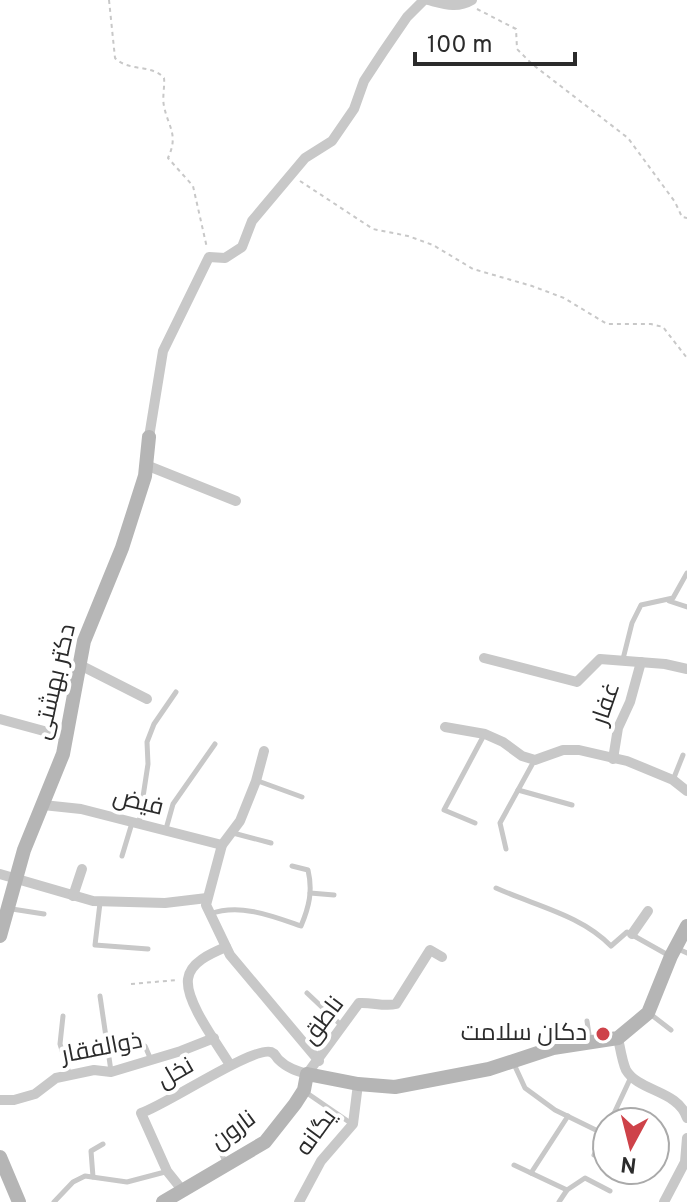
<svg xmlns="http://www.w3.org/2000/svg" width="687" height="1202" font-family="Overpass,Cairo,sans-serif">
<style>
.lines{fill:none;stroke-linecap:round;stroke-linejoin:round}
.path{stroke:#c8c8c8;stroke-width:2;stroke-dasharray:4 4;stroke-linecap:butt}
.lane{stroke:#c8c8c8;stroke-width:5}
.street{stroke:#c8c8c8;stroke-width:10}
.secondary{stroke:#b5b5b5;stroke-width:14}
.poi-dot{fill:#ce4249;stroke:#fff;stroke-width:3}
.labels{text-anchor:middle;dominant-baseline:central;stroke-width:8;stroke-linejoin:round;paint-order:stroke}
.street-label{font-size:24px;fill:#2b2b2b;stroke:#fff}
.poi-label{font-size:24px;fill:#2b2b2b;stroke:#fff;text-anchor:end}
</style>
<rect width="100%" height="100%" fill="#fff"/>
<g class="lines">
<g class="path">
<path d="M 109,0 L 115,58 C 129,72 152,64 164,78 C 165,86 162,98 164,106 C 168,127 179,134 168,158 L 193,186 L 207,248"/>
<path d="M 477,9 L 516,29 L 517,49 L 532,64 L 628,138 L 675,202 L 682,217 L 687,218"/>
<path d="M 300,181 L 373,229 L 408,236 L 433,245 L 473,269 L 532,286 L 564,298 L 607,324 L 651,324 L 663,327 L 687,358"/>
<path d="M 131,984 L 177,980"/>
</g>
<g class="lane">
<path d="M 669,601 L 687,607"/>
<path d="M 623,659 L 632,623 L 641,605 L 673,598 L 687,573"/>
<path d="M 673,780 L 683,755"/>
<path d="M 258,781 L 302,797"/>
<path d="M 518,790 L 572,805"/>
<path d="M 139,823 L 148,764 L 147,742 L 154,724 L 176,692"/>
<path d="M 475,823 L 444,810 L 484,735"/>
<path d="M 166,829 L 173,804 L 215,744"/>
<path d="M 233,833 L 271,843"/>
<path d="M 506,849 L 500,823 L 534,761"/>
<path d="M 122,856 L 132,823"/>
<path d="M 496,888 C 536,906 581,915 611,946 L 627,932 L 668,955"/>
<path d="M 310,893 L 334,895"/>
<path d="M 100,903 L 95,945 L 148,949"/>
<path d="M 12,909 L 44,914"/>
<path d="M 210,914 C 240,903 272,916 301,926 C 309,907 313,891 308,870 L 292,866"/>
<path d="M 676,948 L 687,953"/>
<path d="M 307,993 L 342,1026"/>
<path d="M 100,996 L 111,1071"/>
<path d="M 649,1013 L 671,1030"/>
<path d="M 63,1016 L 60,1044 L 69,1073"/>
<path d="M 587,1021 L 590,1041"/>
<path d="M 145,1046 L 151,1060"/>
<path d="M 513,1062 L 525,1088 L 555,1110 L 604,1134"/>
<path d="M 304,1091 L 352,1124"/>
<path d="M 610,1122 L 631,1077"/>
<path d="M 216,1141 L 226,1164"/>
<path d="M 594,1155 L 607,1127"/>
<path d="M 514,1165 L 567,1190"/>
<path d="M 531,1173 L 568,1116"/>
<path d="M 93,1177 L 91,1151 L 103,1144"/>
<path d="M 54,1202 L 73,1182 L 85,1176 L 127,1182 L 165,1172"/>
<path d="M 559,1202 L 567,1190 L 585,1178 L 610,1191"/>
</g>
<g class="street">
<path d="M 428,0 C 444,4 457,9 472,0"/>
<path d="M 149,437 L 163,351 L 209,257 L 225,258 L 242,247 L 252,221 L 305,158 L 332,141 L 354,109 L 364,81 L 383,52 L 407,17 L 424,0"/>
<path d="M 146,465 L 236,501"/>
<path d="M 484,658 L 577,682 L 600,659 L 665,664 L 687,669"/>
<path d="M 80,665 L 147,699"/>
<path d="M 0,719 L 66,737"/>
<path d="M 445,727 L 485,734 L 503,742 L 522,756 L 535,760 L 563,750 L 579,750 L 627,761 L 673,780 L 687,791"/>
<path d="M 264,751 L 256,781 L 240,821 L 222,845 L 206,905 L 230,955 L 319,1061"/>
<path d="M 613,759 L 618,728 L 630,702 L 641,662"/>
<path d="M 43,805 L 81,809 L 222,845"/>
<path d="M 0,874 L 93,901 L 165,903 L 207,898"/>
<path d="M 73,896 L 82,869"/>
<path d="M 632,934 L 648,911"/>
<path d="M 226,947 C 212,953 190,962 188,979 C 185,1002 219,1046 230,1065"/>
<path d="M 618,1038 C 620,1047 622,1061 626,1070 C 639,1092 678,1090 687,1118"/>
<path d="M 0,1100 L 14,1100 L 35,1094 L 56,1078 L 94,1070 L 111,1072 L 181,1051 L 214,1038"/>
<path d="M 183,1191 L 167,1171 L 141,1113 C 166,1105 253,1046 271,1052 C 276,1054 275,1056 279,1060 C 287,1068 297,1071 307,1074 L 359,1003 C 372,1002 384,1007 396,1004 L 430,950 L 442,957"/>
<path d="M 299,1202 L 321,1161 L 353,1124 L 358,1084"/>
<path d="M 664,1202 L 685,1162 L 687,1138"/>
</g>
<g class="secondary">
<path d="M 0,936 L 24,850 L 63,754 L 84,641 L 122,548 L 145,476 L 149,437"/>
<path d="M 0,1157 L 19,1202"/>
<path d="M 163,1202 L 265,1142 L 295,1104 L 304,1090 L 307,1074 L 358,1084 L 395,1087 L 489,1069 L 553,1048 L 618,1038 L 648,1013 L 671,956 L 687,926"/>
</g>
</g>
<circle class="poi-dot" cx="603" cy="1034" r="8"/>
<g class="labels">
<g class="street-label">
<text transform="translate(56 682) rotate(-77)">دکتر بهشتی</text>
<text transform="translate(607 704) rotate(-71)">غفار</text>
<text transform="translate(138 803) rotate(14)">فیض</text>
<text transform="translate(324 1021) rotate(-53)">ناطق</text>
<text transform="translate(102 1049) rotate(-11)">ذوالفقار</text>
<text transform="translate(176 1074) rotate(-30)">نخل</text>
<text transform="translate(234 1131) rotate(-36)">نارون</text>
<text transform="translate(317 1133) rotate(-54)">یگانه</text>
</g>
<g class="poi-label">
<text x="587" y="1034">دکان سلامت</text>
</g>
</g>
<g transform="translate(631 1146) rotate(187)"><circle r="38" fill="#ffffff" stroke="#aaaaaa" stroke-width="2"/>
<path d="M0-6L14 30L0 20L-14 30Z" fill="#ce4249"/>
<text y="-12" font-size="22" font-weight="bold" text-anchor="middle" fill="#2b2b2b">N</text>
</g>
<path d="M415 52v12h160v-12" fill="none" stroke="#2b2b2b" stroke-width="4"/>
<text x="427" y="52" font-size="24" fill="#2b2b2b" stroke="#ffffff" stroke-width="6" paint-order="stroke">100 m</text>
</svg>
